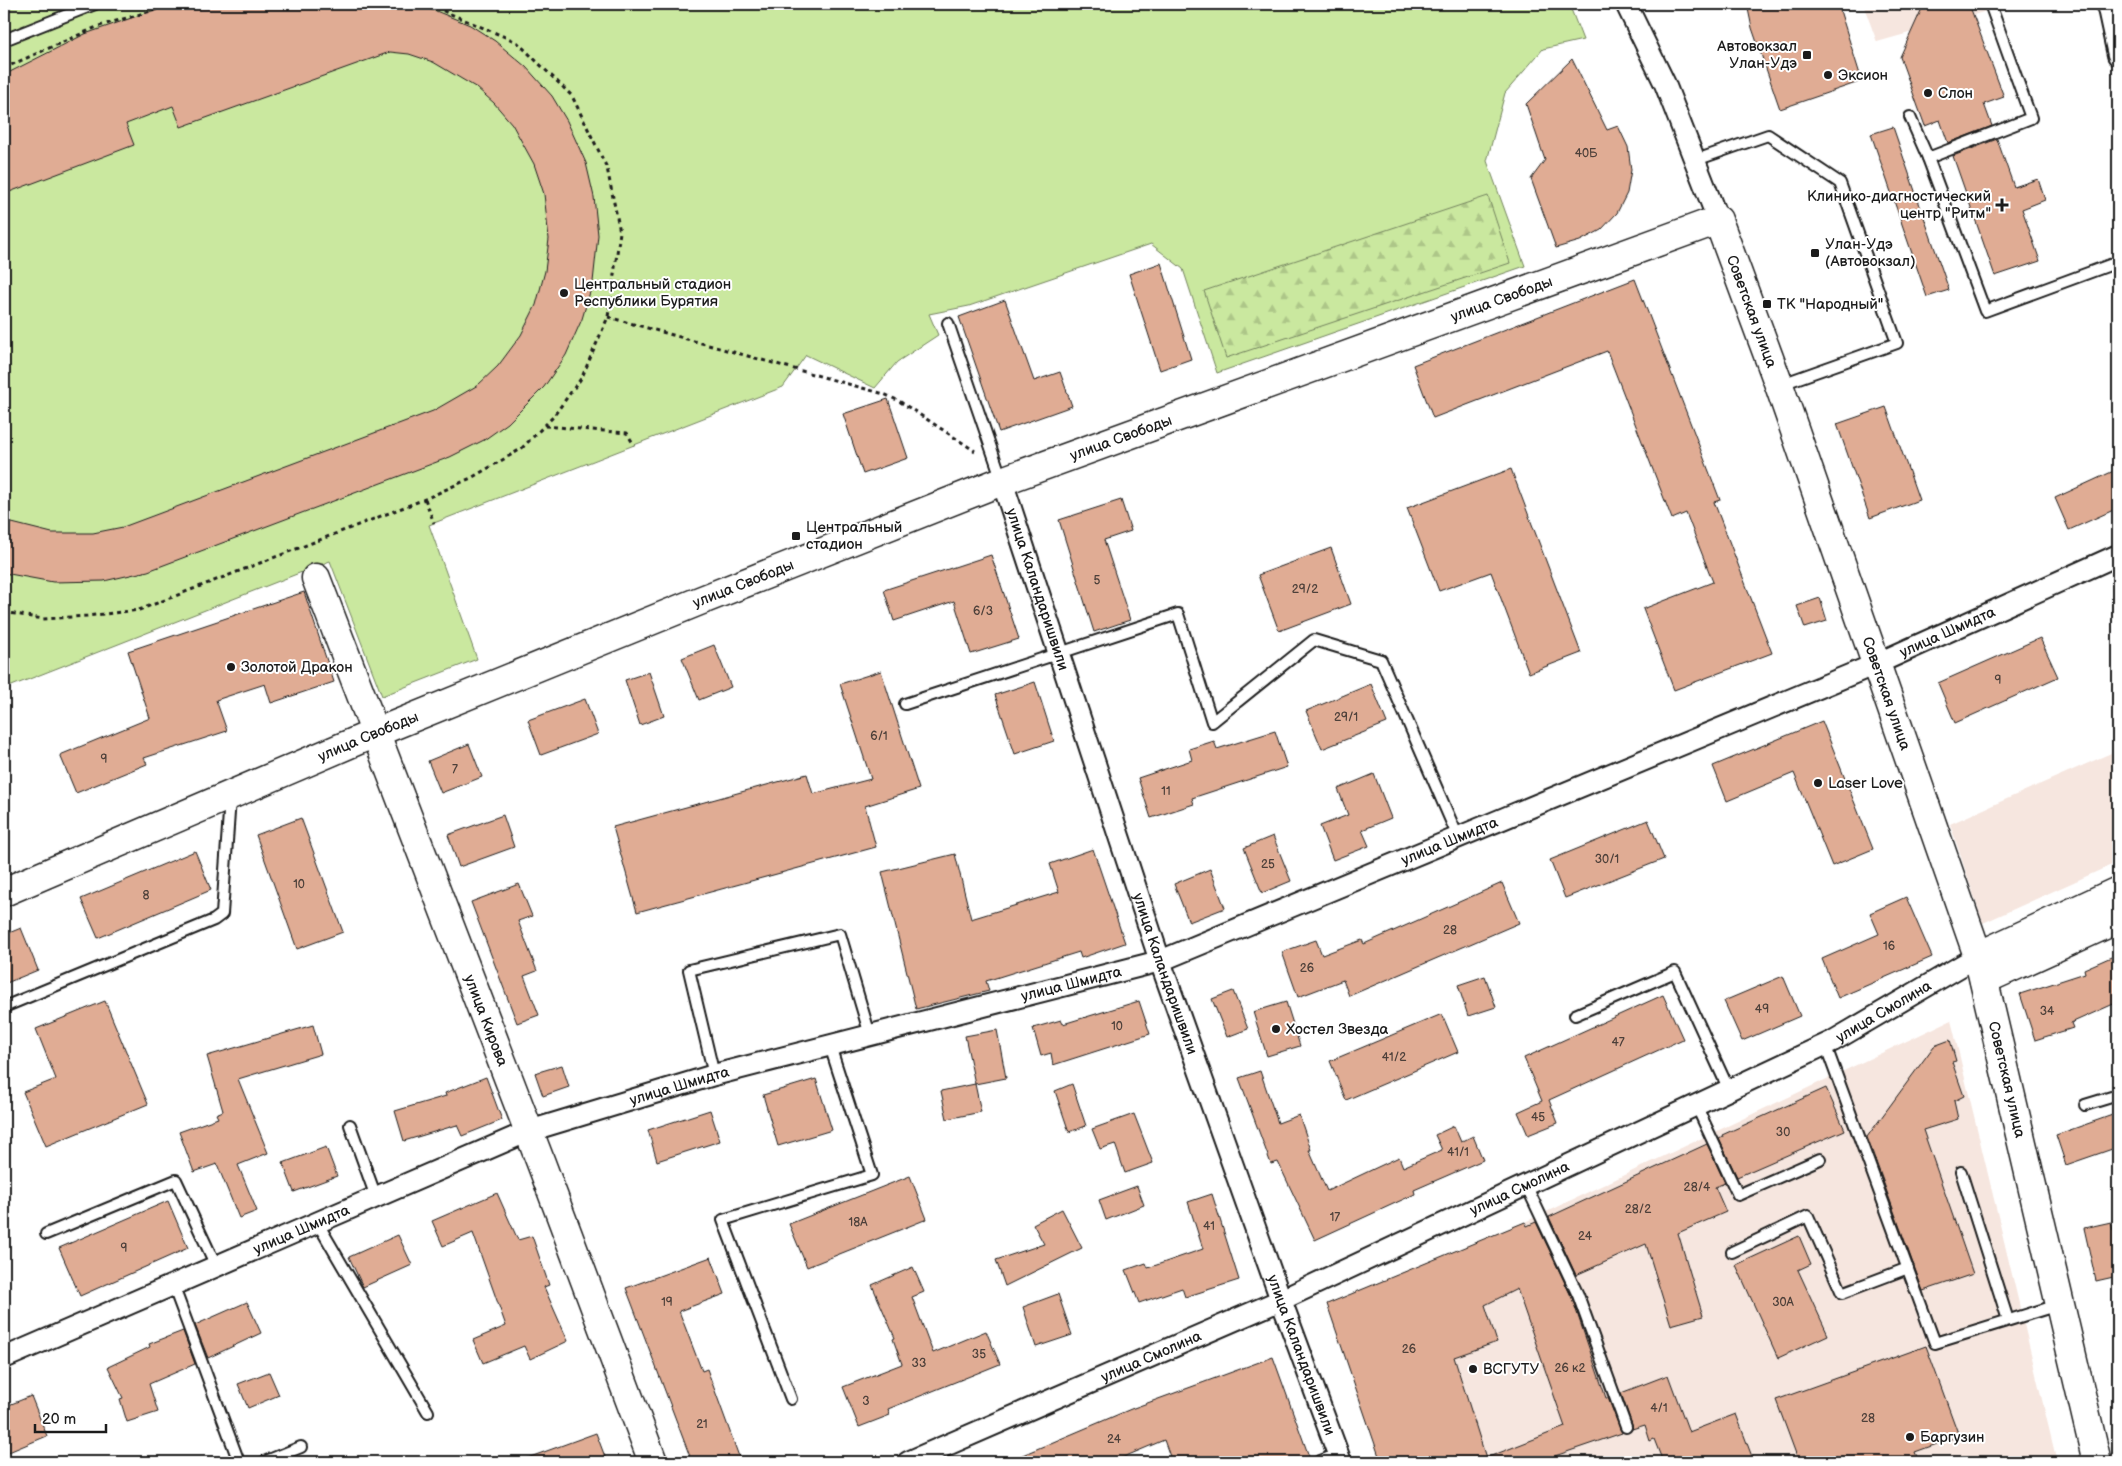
<svg xmlns="http://www.w3.org/2000/svg" width="2122" height="1466" font-family="'Balsamiq Sans',sans-serif">
<style>
.built{fill:#f6e6df}
.green{fill:#cae89f;stroke:#73825e}
.forest{fill:url(#forest-firs);stroke:#73825e}
.building{fill:#e0ac94;stroke:#1c1c1c;fill-rule:evenodd}
.lines{fill:none;stroke-linecap:round;stroke-linejoin:round}
.lane-casing{stroke:#1c1c1c;stroke-width:14}
.street-casing{stroke:#1c1c1c;stroke-width:24}
.secondary-casing{stroke:#1c1c1c;stroke-width:31}
.path{stroke:#1c1c1c;stroke-width:3;stroke-dasharray:4 4;stroke-linecap:butt}
.lane{stroke:#fff;stroke-width:10}
.street{stroke:#fff;stroke-width:20}
.secondary{stroke:#fff;stroke-width:28}
.poi-dot{fill:#1c1c1c;stroke:#fff;stroke-width:2}
.labels{text-anchor:middle;dominant-baseline:central;stroke-width:4;stroke-linejoin:round;paint-order:stroke}
.number-label{font-size:12px;fill:#4d403a}
.poi-label{font-size:15px;fill:#1c1c1c;stroke:#fff;text-anchor:start}
.street-label{font-size:15px;fill:#1c1c1c;stroke:#fff}
</style>
<defs>
<pattern id="forest-firs" width="22" height="20" patternUnits="userSpaceOnUse" patternTransform="scale(1.25)"><rect width="22" height="20" fill="#cae89f"/><path d="M5 1l3.5 6h-7zM16 11l3.5 6h-7z" fill="#adc688"/></pattern>
</defs>
<rect width="100%" height="100%" fill="#fff"/>
<filter id="ink" filterUnits="userSpaceOnUse"><feTurbulence type="fractalNoise" baseFrequency=".02" numOctaves="2"/><feDisplacementMap in="SourceGraphic" scale="10" xChannelSelector="R" yChannelSelector="G"/><feConvolveMatrix kernelMatrix="1 2 1 2 8 2 1 2 1" color-interpolation-filters="sRGB"/></filter>
<g filter="url(#ink)">
<g class="built">
<path d="M 1863,4 L 2012,4 L 1877,42 Z"/>
<path d="M 2118,750 L 2118,862 L 1983,923 L 1950,824 Z"/>
<path d="M 1951,1020 L 2057,1462 L 1381,1462 L 1327,1304 L 1525,1222 Z"/>
</g>
<path class="green" d="M 21,4 L 1569,4 L 1583,40 L 1543,49 L 1505,93 L 1487,161 L 1525,266 L 1217,373 L 1183,269 L 1151,244 L 969,306 L 929,314 L 938,335 L 897,362 L 875,388 L 806,355 L 783,387 L 429,525 L 477,659 L 382,696 L 330,561 L 4,689 L 4,10 Z"/>
<path class="forest" d="M 1488,196 L 1510,263 L 1226,358 L 1204,291 Z"/>
<g class="building">
<path d="M 172,4 L 409,4 L 436,11 L 470,25 L 495,41 L 526,67 L 552,96 L 567,121 L 586,163 L 594,197 L 598,235 L 593,282 L 582,319 L 566,355 L 544,387 L 508,423 L 484,440 L 450,457 L 148,571 L 104,581 L 53,582 L 4,573 L 4,521 L 52,533 L 93,533 L 123,527 L 433,411 L 478,385 L 498,366 L 521,335 L 536,305 L 545,271 L 549,239 L 544,194 L 534,164 L 512,124 L 494,103 L 477,88 L 433,62 L 409,54 L 390,52 L 181,127 L 173,106 L 126,124 L 134,145 L 4,194 L 4,75 L 85,34 Z"/>
<path d="M 1747,4 L 1838,4 L 1862,81 L 1780,109 L 1752,28 Z"/>
<path d="M 1924,4 L 1969,4 L 2004,97 L 1984,104 L 1992,126 L 1948,143 L 1940,120 L 1925,126 L 1900,57 Z"/>
<path d="M 1572,59 L 1607,130 L 1618,126 L 1628,147 L 1631,170 L 1627,193 L 1617,213 L 1601,230 L 1580,241 L 1556,248 L 1531,179 L 1545,160 L 1526,104 Z"/>
<path d="M 1893,127 L 1949,290 L 1927,297 L 1871,134 Z"/>
<path d="M 1997,139 L 2014,187 L 2038,179 L 2045,200 L 2022,209 L 2040,261 L 1995,276 L 1953,156 Z"/>
<path d="M 1161,263 L 1191,359 L 1160,370 L 1129,274 Z"/>
<path d="M 1635,279 L 1720,500 L 1714,502 L 1772,653 L 1674,690 L 1643,609 L 1713,582 L 1686,513 L 1672,519 L 1607,351 L 1433,418 L 1413,365 Z"/>
<path d="M 1005,300 L 1034,381 L 1060,372 L 1072,406 L 999,432 L 959,317 Z"/>
<path d="M 888,399 L 908,458 L 863,474 L 843,414 Z"/>
<path d="M 1886,407 L 1919,500 L 1870,518 L 1837,424 Z"/>
<path d="M 1511,469 L 1581,653 L 1529,673 L 1491,572 L 1439,591 L 1407,508 Z"/>
<path d="M 2118,469 L 2118,508 L 2069,530 L 2055,498 Z"/>
<path d="M 1121,500 L 1131,531 L 1104,540 L 1130,620 L 1094,632 L 1059,520 Z"/>
<path d="M 1331,548 L 1351,604 L 1279,631 L 1258,575 Z"/>
<path d="M 991,555 L 1019,639 L 971,654 L 954,601 L 894,621 L 884,590 Z"/>
<path d="M 304,592 L 334,682 L 271,703 L 265,684 L 216,700 L 227,731 L 144,758 L 147,764 L 76,793 L 60,755 L 150,718 L 128,651 Z"/>
<path d="M 1820,598 L 1827,621 L 1805,628 L 1797,606 Z"/>
<path d="M 2040,638 L 2058,677 L 1955,723 L 1938,683 Z"/>
<path d="M 714,645 L 731,687 L 699,700 L 682,658 Z"/>
<path d="M 881,671 L 919,789 L 865,806 L 876,847 L 637,912 L 613,827 L 807,774 L 813,794 L 871,779 L 840,684 Z"/>
<path d="M 649,672 L 664,716 L 640,725 L 625,680 Z"/>
<path d="M 1035,682 L 1054,741 L 1015,754 L 995,695 Z"/>
<path d="M 1371,684 L 1387,723 L 1322,749 L 1306,711 Z"/>
<path d="M 585,699 L 598,734 L 541,755 L 528,720 Z"/>
<path d="M 1822,721 L 1873,849 L 1832,866 L 1794,773 L 1727,801 L 1713,766 Z"/>
<path d="M 1275,731 L 1287,767 L 1192,798 L 1194,804 L 1151,818 L 1138,778 L 1192,760 L 1189,749 L 1214,741 L 1217,749 Z"/>
<path d="M 469,744 L 482,777 L 441,793 L 428,761 Z"/>
<path d="M 1374,774 L 1391,818 L 1362,830 L 1369,846 L 1333,860 L 1320,826 L 1348,815 L 1338,789 Z"/>
<path d="M 503,815 L 514,847 L 459,867 L 448,835 Z"/>
<path d="M 301,818 L 343,932 L 297,949 L 256,835 Z"/>
<path d="M 1648,820 L 1664,859 L 1565,898 L 1550,860 Z"/>
<path d="M 1273,836 L 1291,881 L 1262,893 L 1244,848 Z"/>
<path d="M 1093,849 L 1125,943 L 1081,958 L 1079,952 L 986,981 L 989,991 L 916,1009 L 882,872 L 955,854 L 971,919 L 1059,892 L 1050,864 Z"/>
<path d="M 195,851 L 211,890 L 98,938 L 81,899 Z"/>
<path d="M 1210,869 L 1225,908 L 1189,922 L 1174,884 Z"/>
<path d="M 1502,883 L 1519,923 L 1349,996 L 1343,980 L 1298,997 L 1282,952 L 1316,940 L 1322,955 L 1362,940 L 1364,944 Z"/>
<path d="M 519,884 L 532,916 L 518,921 L 537,971 L 524,976 L 539,1015 L 517,1023 L 471,902 Z"/>
<path d="M 1906,897 L 1932,957 L 1838,998 L 1822,959 L 1879,934 L 1870,913 Z"/>
<path d="M 21,928 L 38,970 L 4,984 L 4,935 Z"/>
<path d="M 2118,954 L 2118,1002 L 2071,1023 L 2073,1028 L 2035,1040 L 2020,994 L 2085,973 L 2084,969 Z"/>
<path d="M 1485,976 L 1496,1007 L 1468,1016 L 1458,985 Z"/>
<path d="M 1783,976 L 1800,1016 L 1742,1041 L 1724,1001 Z"/>
<path d="M 1233,991 L 1248,1029 L 1227,1037 L 1212,999 Z"/>
<path d="M 1663,995 L 1683,1039 L 1549,1100 L 1558,1123 L 1528,1135 L 1518,1112 L 1542,1101 L 1524,1058 Z"/>
<path d="M 105,1001 L 148,1104 L 46,1146 L 23,1092 L 56,1079 L 36,1029 Z"/>
<path d="M 1139,1001 L 1150,1034 L 1053,1065 L 1051,1053 L 1041,1056 L 1033,1028 L 1061,1020 L 1063,1024 Z"/>
<path d="M 1286,1002 L 1300,1046 L 1267,1056 L 1253,1012 Z"/>
<path d="M 1442,1014 L 1458,1052 L 1346,1100 L 1330,1061 Z"/>
<path d="M 313,1025 L 321,1054 L 238,1079 L 268,1153 L 238,1165 L 257,1211 L 239,1218 L 217,1164 L 194,1172 L 179,1132 L 218,1118 L 216,1114 L 223,1111 L 207,1056 Z"/>
<path d="M 997,1030 L 1006,1078 L 975,1084 L 965,1036 Z"/>
<path d="M 1950,1040 L 1956,1061 L 1952,1062 L 1964,1096 L 1954,1101 L 1958,1119 L 1923,1130 L 1973,1274 L 1923,1291 L 1867,1137 L 1934,1046 Z"/>
<path d="M 562,1065 L 569,1087 L 543,1096 L 535,1073 Z"/>
<path d="M 1260,1071 L 1278,1123 L 1299,1115 L 1311,1150 L 1309,1150 L 1327,1191 L 1399,1157 L 1403,1167 L 1442,1150 L 1435,1135 L 1454,1126 L 1461,1142 L 1473,1136 L 1483,1160 L 1414,1190 L 1415,1194 L 1315,1240 L 1278,1162 L 1271,1164 L 1239,1078 Z"/>
<path d="M 486,1077 L 502,1120 L 462,1136 L 457,1125 L 404,1141 L 395,1111 L 446,1096 L 445,1093 Z"/>
<path d="M 816,1079 L 832,1130 L 778,1146 L 763,1095 Z"/>
<path d="M 975,1084 L 981,1112 L 947,1119 L 941,1091 Z"/>
<path d="M 1072,1084 L 1086,1126 L 1069,1132 L 1055,1091 Z"/>
<path d="M 1826,1088 L 1845,1130 L 1737,1177 L 1719,1139 L 1723,1137 L 1722,1135 Z"/>
<path d="M 710,1110 L 720,1141 L 657,1161 L 648,1130 Z"/>
<path d="M 2118,1113 L 2118,1147 L 2066,1165 L 2056,1135 Z"/>
<path d="M 1134,1114 L 1153,1163 L 1125,1173 L 1115,1144 L 1100,1149 L 1092,1129 Z"/>
<path d="M 1707,1144 L 1725,1183 L 1715,1187 L 1726,1212 L 1678,1233 L 1703,1316 L 1671,1325 L 1646,1244 L 1576,1275 L 1549,1217 Z"/>
<path d="M 326,1147 L 337,1176 L 294,1192 L 283,1163 Z"/>
<path d="M 910,1176 L 927,1219 L 807,1267 L 789,1224 Z"/>
<path d="M 1137,1186 L 1144,1205 L 1106,1220 L 1099,1200 Z"/>
<path d="M 497,1193 L 518,1240 L 532,1236 L 549,1285 L 544,1287 L 568,1341 L 530,1359 L 524,1346 L 483,1363 L 473,1340 L 506,1326 L 473,1233 L 443,1246 L 432,1221 Z"/>
<path d="M 1212,1194 L 1239,1280 L 1185,1297 L 1182,1288 L 1139,1303 L 1126,1270 L 1146,1263 L 1148,1268 L 1203,1249 L 1188,1202 Z"/>
<path d="M 168,1201 L 188,1248 L 80,1296 L 59,1248 Z"/>
<path d="M 1062,1209 L 1082,1248 L 1005,1286 L 996,1260 L 1044,1244 L 1033,1224 Z"/>
<path d="M 1525,1222 L 1527,1226 L 1536,1222 L 1572,1298 L 1606,1398 L 1608,1398 L 1622,1433 L 1555,1456 L 1557,1462 L 1381,1462 L 1327,1304 ZM 1517,1289 L 1565,1427 L 1486,1458 L 1454,1357 L 1497,1342 L 1485,1305 Z"/>
<path d="M 2111,1222 L 2113,1230 L 2118,1229 L 2118,1276 L 2096,1281 L 2084,1228 Z"/>
<path d="M 398,1235 L 412,1265 L 363,1287 L 349,1257 Z"/>
<path d="M 1799,1236 L 1811,1264 L 1798,1270 L 1828,1335 L 1778,1358 L 1736,1265 Z"/>
<path d="M 711,1257 L 725,1294 L 679,1311 L 702,1371 L 707,1369 L 741,1462 L 692,1462 L 626,1288 Z"/>
<path d="M 913,1267 L 924,1292 L 912,1297 L 933,1353 L 986,1331 L 1000,1364 L 888,1409 L 890,1415 L 859,1427 L 843,1387 L 902,1364 L 893,1339 L 895,1338 L 872,1285 Z"/>
<path d="M 1058,1294 L 1072,1335 L 1036,1347 L 1023,1307 Z"/>
<path d="M 247,1302 L 261,1333 L 208,1358 L 195,1325 Z"/>
<path d="M 183,1331 L 195,1364 L 149,1384 L 158,1412 L 127,1422 L 120,1399 L 123,1398 L 108,1367 L 150,1347 L 149,1344 Z"/>
<path d="M 1926,1346 L 1959,1436 L 1915,1452 L 1919,1462 L 1799,1462 L 1776,1400 Z"/>
<path d="M 1273,1357 L 1311,1462 L 1172,1462 L 1164,1440 L 1112,1462 L 1006,1462 L 1131,1409 Z"/>
<path d="M 269,1372 L 279,1395 L 248,1408 L 238,1384 Z"/>
<path d="M 1668,1375 L 1689,1432 L 1736,1414 L 1754,1462 L 1663,1462 L 1654,1439 L 1650,1441 L 1645,1425 L 1632,1429 L 1632,1425 L 1621,1393 Z"/>
<path d="M 31,1396 L 47,1436 L 4,1454 L 4,1407 Z"/>
<path d="M 596,1433 L 607,1462 L 522,1462 L 522,1460 Z"/>
</g>
<g class="lines">
<defs>
<g id="lane">
<path d="M 4,40 L 95,4"/>
<path d="M 1910,117 L 1928,158 L 1985,311 L 2118,262"/>
<path d="M 1928,158 L 2031,118 L 1990,4"/>
<path d="M 1696,160 L 1768,135 L 1840,183 L 1897,343 L 1779,385"/>
<path d="M 948,323 L 1002,480"/>
<path d="M 905,704 L 1178,614 L 1212,722 L 1314,640 L 1381,660 L 1458,837"/>
<path d="M 4,1007 L 214,920 L 222,914 L 230,798"/>
<path d="M 1575,1015 L 1675,972 L 1729,1090"/>
<path d="M 1825,1044 L 1935,1343 L 2058,1305"/>
<path d="M 714,1075 L 689,970 L 840,934 L 870,1035"/>
<path d="M 1696,1105 L 1738,1195 L 1820,1159"/>
<path d="M 2085,1105 L 2118,1095"/>
<path d="M 350,1125 L 376,1197"/>
<path d="M 1961,1172 L 2008,1320"/>
<path d="M 1526,1185 L 1578,1295 L 1626,1427"/>
<path d="M 317,1222 L 428,1412"/>
<path d="M 46,1234 L 176,1180 L 216,1266"/>
<path d="M 1732,1252 L 1808,1216 L 1842,1293 L 1908,1268"/>
<path d="M 173,1285 L 239,1462"/>
<path d="M 791,1399 L 723,1220 L 872,1175 L 830,1046"/>
<path d="M 264,1462 L 301,1447"/>
<path d="M 1318,1462 L 1338,1454"/>
</g>
<g id="street">
<path d="M 1626,4 L 1665,84 L 1718,220"/>
<path d="M 2107,4 L 2118,55"/>
<path id="s1" d="M 1002,481 L 1160,961 L 1281,1300 L 1341,1462"/>
<path id="s2" d="M 4,1358 L 529,1131 L 714,1075 L 1160,961 L 1876,664 L 2118,555"/>
<path id="s3" d="M 908,1462 L 1281,1300 L 1833,1041 L 1978,956"/>
</g>
<g id="secondary">
<path id="s4" d="M 316,578 L 541,1163 L 653,1462"/>
<path id="s5" d="M 4,892 L 375,733 L 697,602 L 1002,481 L 1718,220 L 1779,385 L 1978,956 L 2097,1462"/>
<path d="M 1978,956 L 2118,891"/>
<path d="M 1984,980 L 2118,919"/>
</g>
</defs>
<use href="#lane" class="lane-casing"/>
<use href="#street" class="street-casing"/>
<use href="#secondary" class="secondary-casing"/>
<g class="path">
<path d="M 4,68 L 99,26 L 175,4"/>
<path d="M 608,317 L 884,394 L 899,401 L 975,451"/>
<path d="M 545,426 L 627,433 L 634,445"/>
<path d="M 425,499 L 434,523"/>
<path d="M 4,612 L 43,619 L 87,616 L 139,610 L 425,499 L 473,477 L 521,449 L 553,417 L 582,377 L 608,317 L 620,232 L 607,168 L 572,96 L 517,42 L 427,4"/>
</g>
<use href="#lane" class="lane"/>
<use href="#street" class="street"/>
<use href="#secondary" class="secondary"/>
</g>
</g>
<g class="poi-dot">
<rect x="1802" y="50" width="10" height="10" rx="2.5"/>
<circle cx="1828" cy="75" r="5"/>
<circle cx="1928" cy="93" r="5"/>
<path d="M1999.5 197.5h5v5h5v5h-5v5h-5v-5h-5v-5h5z"/>
<rect x="1810" y="248" width="10" height="10" rx="2.5"/>
<circle cx="564" cy="293" r="5"/>
<rect x="1762" y="299" width="10" height="10" rx="2.5"/>
<rect x="791" y="531" width="10" height="10" rx="2.5"/>
<circle cx="231" cy="667" r="5"/>
<circle cx="1818" cy="783" r="5"/>
<circle cx="1276" cy="1029" r="5"/>
<circle cx="1473" cy="1369" r="5"/>
<circle cx="1910" cy="1437" r="5"/>
</g>
<g class="labels">
<g class="number-label">
<text x="1586" y="153">40Б</text>
<text x="1097" y="580">5</text>
<text x="1305" y="589">29/2</text>
<text x="983" y="611">6/3</text>
<text x="1998" y="680">9</text>
<text x="1346" y="717">29/1</text>
<text x="879" y="736">6/1</text>
<text x="104" y="759">9</text>
<text x="455" y="769">7</text>
<text x="1166" y="791">11</text>
<text x="1607" y="859">30/1</text>
<text x="1268" y="864">25</text>
<text x="299" y="884">10</text>
<text x="146" y="895">8</text>
<text x="1450" y="930">28</text>
<text x="1889" y="946">16</text>
<text x="1307" y="968">26</text>
<text x="1762" y="1009">49</text>
<text x="2047" y="1011">34</text>
<text x="1117" y="1026">10</text>
<text x="1618" y="1042">47</text>
<text x="1394" y="1057">41/2</text>
<text x="1538" y="1117">45</text>
<text x="1783" y="1132">30</text>
<text x="1458" y="1152">41/1</text>
<text x="1697" y="1187">28/4</text>
<text x="1638" y="1209">28/2</text>
<text x="1335" y="1217">17</text>
<text x="858" y="1222">18А</text>
<text x="1209" y="1226">41</text>
<text x="1585" y="1236">24</text>
<text x="124" y="1248">9</text>
<text x="667" y="1302">19</text>
<text x="1783" y="1302">30А</text>
<text x="1409" y="1349">26</text>
<text x="979" y="1354">35</text>
<text x="919" y="1363">33</text>
<text x="1570" y="1368">26 к2</text>
<text x="866" y="1401">3</text>
<text x="1659" y="1408">4/1</text>
<text x="1868" y="1418">28</text>
<text x="702" y="1424">21</text>
<text x="1114" y="1439">24</text>
</g>
<g class="poi-label">
<text x="1797" y="46" text-anchor="end">Автовокзал<tspan x="1797" dy="17">Улан-Удэ</tspan></text>
<text x="1838" y="75">Эксион</text>
<text x="1938" y="93">Слон</text>
<text x="1991" y="196" text-anchor="end">Клинико-диагностический<tspan x="1991" dy="17">центр "Ритм"</tspan></text>
<text x="1825" y="244">Улан-Удэ<tspan x="1825" dy="17">(Автовокзал)</tspan></text>
<text x="574" y="284">Центральный стадион<tspan x="574" dy="17">Республики Бурятия</tspan></text>
<text x="1777" y="304">ТК "Народный"</text>
<text x="806" y="527">Центральный<tspan x="806" dy="17">стадион</tspan></text>
<text x="241" y="667">Золотой Дракон</text>
<text x="1828" y="783">Laser Love</text>
<text x="1286" y="1029">Хостел Звезда</text>
<text x="1483" y="1369">ВСГУТУ</text>
<text x="1920" y="1437">Баргузин</text>
</g>
<g class="street-label">
<text stroke="none"><textPath href="#s5" startOffset="1611">улица Свободы</textPath></text>
<text stroke="none"><textPath href="#s5" startOffset="1939">Советская улица</textPath></text>
<text stroke="none"><textPath href="#s5" startOffset="1206">улица Свободы</textPath></text>
<text stroke="none"><textPath href="#s5" startOffset="801">улица Свободы</textPath></text>
<text stroke="none"><textPath href="#s1" startOffset="114">улица Каландаришвили</textPath></text>
<text stroke="none"><textPath href="#s2" startOffset="2079">улица Шмидта</textPath></text>
<text stroke="none"><textPath href="#s5" startOffset="2344">Советская улица</textPath></text>
<text stroke="none"><textPath href="#s5" startOffset="396">улица Свободы</textPath></text>
<text stroke="none"><textPath href="#s2" startOffset="1539">улица Шмидта</textPath></text>
<text stroke="none"><textPath href="#s1" startOffset="519">улица Каландаришвили</textPath></text>
<text stroke="none"><textPath href="#s2" startOffset="1134">улица Шмидта</textPath></text>
<text stroke="none"><textPath href="#s3" startOffset="1075">улица Смолина</textPath></text>
<text stroke="none"><textPath href="#s4" startOffset="474">улица Кирова</textPath></text>
<text stroke="none"><textPath href="#s5" startOffset="2749">Советская улица</textPath></text>
<text stroke="none"><textPath href="#s2" startOffset="729">улица Шмидта</textPath></text>
<text stroke="none"><textPath href="#s3" startOffset="670">улица Смолина</textPath></text>
<text stroke="none"><textPath href="#s2" startOffset="324">улица Шмидта</textPath></text>
<text stroke="none"><textPath href="#s1" startOffset="924">улица Каландаришвили</textPath></text>
<text stroke="none"><textPath href="#s3" startOffset="265">улица Смолина</textPath></text>
</g>
</g>
<rect width="2122" height="1466" fill="none" stroke="#fff" stroke-width="20"/>
<rect x="10" y="10" width="2102" height="1446" fill="none" stroke="#1c1c1c" stroke-width="2" filter="url(#ink)"/>
<path d="M35 1424v8h71v-8" fill="none" stroke="#1c1c1c" stroke-width="2.5"/>
<text x="42" y="1424" font-size="15" fill="#1c1c1c" stroke="#ffffff" stroke-width="4" paint-order="stroke">20 m</text>
</svg>
